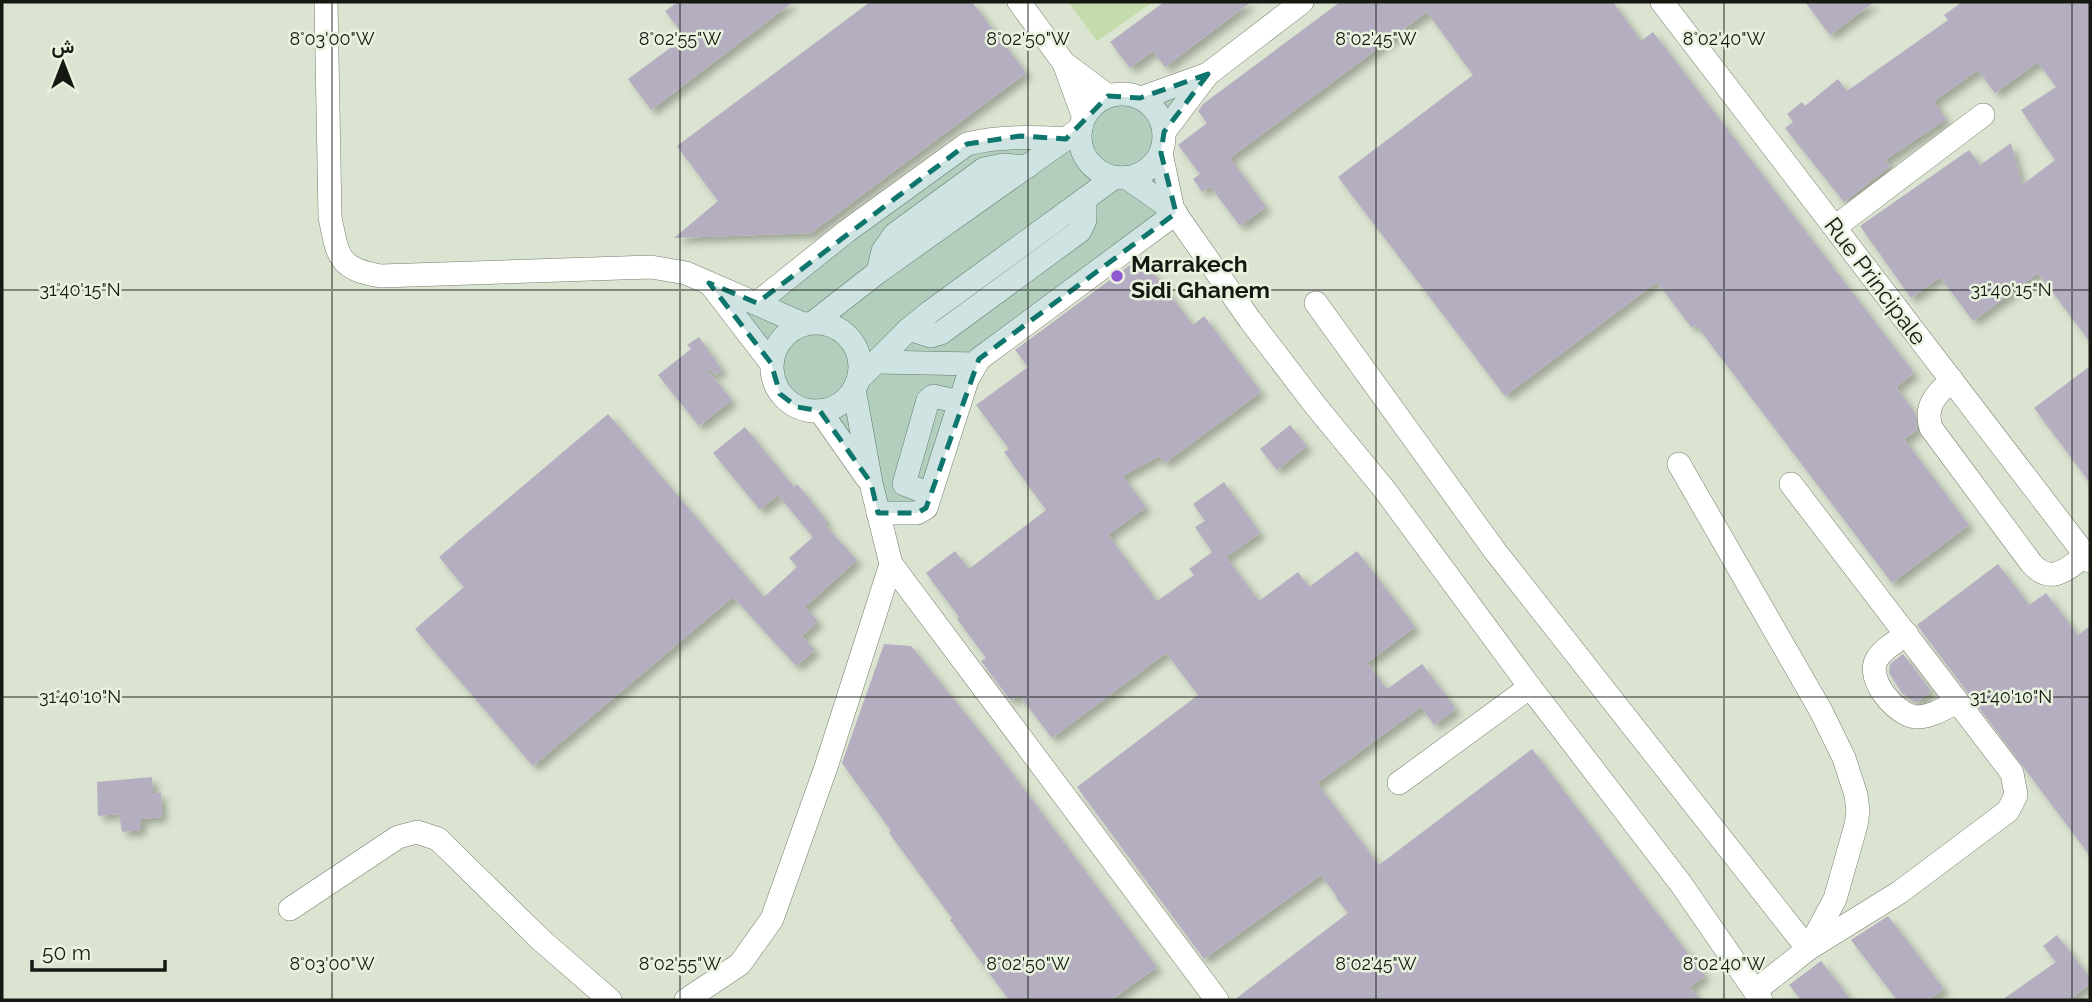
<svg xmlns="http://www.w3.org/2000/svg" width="2092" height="1002" font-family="Raleway,Vazirmatn,sans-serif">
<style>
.green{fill:#c4dcab}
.building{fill:#b5aec1;filter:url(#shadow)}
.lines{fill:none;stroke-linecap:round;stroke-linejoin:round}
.minor-casing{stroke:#757d6c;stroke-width:24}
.minor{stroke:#fff;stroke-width:23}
.marked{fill:#0f766e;fill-opacity:0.2;stroke:#0f766e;stroke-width:5;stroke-dasharray:14 9;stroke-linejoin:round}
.ticks{fill:none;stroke:#151912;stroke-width:2;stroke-opacity:0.45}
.poi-dot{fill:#9059d1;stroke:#e8f2de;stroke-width:2.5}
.labels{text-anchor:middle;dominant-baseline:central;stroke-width:5;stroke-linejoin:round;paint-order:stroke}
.poi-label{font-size:23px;font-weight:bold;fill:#151912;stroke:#e8f2de;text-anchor:start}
.street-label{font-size:23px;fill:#151912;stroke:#e8f2de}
.ticks-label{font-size:18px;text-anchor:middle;fill:#151912;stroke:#e8f2de;stroke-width:5;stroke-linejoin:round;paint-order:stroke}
</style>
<defs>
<filter id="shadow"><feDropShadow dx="5.5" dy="5.5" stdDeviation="3.5" flood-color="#0004"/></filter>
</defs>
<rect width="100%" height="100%" fill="#dbe4d1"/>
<path class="green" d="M 1068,2 L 1153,2 L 1097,41 Z"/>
<g class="building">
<path d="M 678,2 L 793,2 L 651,110 L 628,79 L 685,37 L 665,11 Z"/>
<path d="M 870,2 L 972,2 L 1026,73 L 811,233 L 674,238 L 718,201 L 677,146 Z"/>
<path d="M 1164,2 L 1251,2 L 1165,67 L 1153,51 L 1130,68 L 1110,42 Z"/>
<path d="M 1340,2 L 1613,2 L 1641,41 L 1653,32 L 1914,373 L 1896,387 L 1915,413 L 1917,430 L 1904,439 L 1969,525 L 1892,583 L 1696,325 L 1692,328 L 1657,282 L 1505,396 L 1338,177 L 1473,75 L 1427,12 L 1230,158 L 1266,207 L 1240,226 L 1210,186 L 1202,192 L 1193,179 L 1200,174 L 1178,145 L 1207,123 L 1198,111 L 1203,104 Z"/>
<path d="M 1805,2 L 1874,2 L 1830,35 Z"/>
<path d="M 1962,2 L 2090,2 L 2090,342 L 2038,273 L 1973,321 L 1940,277 L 1911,298 L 1860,226 L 1969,150 L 1980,165 L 2011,143 L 2022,185 L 2055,160 L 2021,110 L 2056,87 L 2038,62 L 1995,93 L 1978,70 L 1934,101 L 1946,119 L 1885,160 L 1890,166 L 1844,202 L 1785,128 L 1793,122 L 1787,114 L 1802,102 L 1805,106 L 1838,79 L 1847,91 L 1948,20 L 1944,15 Z"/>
<path d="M 1141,257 L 1193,325 L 1204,316 L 1261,392 L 1165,463 L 1159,456 L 1123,476 L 1146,507 L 1108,535 L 1157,601 L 1194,575 L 1189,569 L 1212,552 L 1195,527 L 1205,521 L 1193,504 L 1224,482 L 1260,533 L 1226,557 L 1259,601 L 1298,572 L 1309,587 L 1357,551 L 1415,627 L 1367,663 L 1387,689 L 1422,664 L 1456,709 L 1434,725 L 1421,707 L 1317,783 L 1379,865 L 1532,749 L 1705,976 L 1690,987 L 1700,1000 L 1234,1000 L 1348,913 L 1336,898 L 1337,897 L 1321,875 L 1204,959 L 1077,787 L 1198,695 L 1166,653 L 1052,738 L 1019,695 L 1011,701 L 981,661 L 986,658 L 957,619 L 959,617 L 926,573 L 955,551 L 969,569 L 1046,510 L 1004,452 L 1009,449 L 976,405 L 1028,367 L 1015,350 Z"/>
<path d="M 699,337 L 722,370 L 715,375 L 709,369 L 707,370 L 732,400 L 699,426 L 658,375 L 691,349 L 687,345 Z"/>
<path d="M 2090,366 L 2090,483 L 2034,408 Z"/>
<path d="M 608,414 L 764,597 L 797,567 L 789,558 L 813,537 L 778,495 L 760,510 L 713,453 L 745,427 L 794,487 L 797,484 L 827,521 L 824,524 L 857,560 L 805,607 L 818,621 L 802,636 L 815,650 L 796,666 L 733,597 L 533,766 L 415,629 L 464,587 L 439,557 Z"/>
<path d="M 1290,425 L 1307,446 L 1277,470 L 1260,449 Z"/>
<path d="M 1998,564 L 2029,605 L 2046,593 L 2078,635 L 2090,626 L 2090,856 L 1917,625 Z"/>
<path d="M 884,644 L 911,646 L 997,753 L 1157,967 L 1111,1000 L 1009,1000 L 950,920 L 952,918 L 889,833 L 891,831 L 842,763 Z"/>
<path d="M 1903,654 L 1931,691 L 1916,703 L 1902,693 L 1889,673 L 1890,664 Z"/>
<path d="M 152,777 L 153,793 L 161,793 L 162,817 L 141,819 L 141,830 L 122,832 L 119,814 L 98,816 L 97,782 Z"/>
<path d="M 1888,916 L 1944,989 L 1929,1000 L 1897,1000 L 1851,940 Z"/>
<path d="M 2057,935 L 2090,978 L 2090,984 L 2069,1000 L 2002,1000 L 2056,962 L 2043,946 Z"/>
<path d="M 1821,961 L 1851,1000 L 1801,1000 L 1789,985 Z"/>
</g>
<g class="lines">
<defs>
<g id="minor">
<path d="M 326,2 L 330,217 C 338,257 338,269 381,276 L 651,267 L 686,273 L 803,324"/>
<path d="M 1019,2 L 1064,63 L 1108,96"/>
<path d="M 1662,2 L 2090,561"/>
<path d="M 1064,63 L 1084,118"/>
<circle cx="1122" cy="136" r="42"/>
<path d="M 1141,98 L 1208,74"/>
<path d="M 1164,132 L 1208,74 L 1302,2"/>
<path d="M 1161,153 L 1173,210 L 1250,320 L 1315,405 L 1384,489 L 1530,687 L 1681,884 L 1761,1000"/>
<path d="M 1126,177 L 1173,210"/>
<path d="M 1835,227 L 1983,115"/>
<path d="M 878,272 L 883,251 L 895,234 L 984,169 L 1003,165 L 1027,167"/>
<path d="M 711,285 L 771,363"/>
<path d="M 757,303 L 847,231 L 967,144 C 1000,136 1032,137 1066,139"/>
<path d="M 1316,303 L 1495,551 L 1808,949 L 1835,899 L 1856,825 L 1858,811 L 1856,795 L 1844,758 L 1821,711 L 1679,464"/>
<path d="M 814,322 L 878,272 L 1081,128"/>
<circle cx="816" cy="367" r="44"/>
<path d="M 909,329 L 931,336 L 941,333 L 1080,231 L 1085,220 L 1085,199"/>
<path d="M 877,362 L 975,364"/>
<path d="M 858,380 L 909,329 L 930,312 L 1115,177"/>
<path d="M 1952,380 C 1936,394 1924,406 1931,428 L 2031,563 C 2051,586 2067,569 2086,555"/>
<path d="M 854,389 L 871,483 L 891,564 L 1217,1000"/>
<path d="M 820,411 L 867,478"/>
<path d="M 930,494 L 904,484 L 928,400 L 933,396 L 960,402"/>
<path d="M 878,513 L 917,513 L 926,508 L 967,380 L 979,359 L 1176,213"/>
<path d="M 1907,634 C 1897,641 1883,649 1877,659 C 1865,679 1896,715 1916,717 C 1931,717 1945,708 1957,702"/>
<path d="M 1399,783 L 1530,687"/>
<path d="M 290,909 L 398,837 L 417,832 L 438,839 L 541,940 L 610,1000"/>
<path d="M 1755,991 L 1808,949 L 1900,892 L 2008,811 L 2016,795 L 2012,773 L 1791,484"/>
<path d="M 686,1000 L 740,964 L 772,919 L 826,767 L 891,564"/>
</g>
</defs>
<use href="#minor" class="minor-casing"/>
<use href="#minor" class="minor"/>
</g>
<path class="marked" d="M 1208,74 L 1164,132 L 1161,153 L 1176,213 L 979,359 L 926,508 L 917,513 L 878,513 L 871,483 L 820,411 L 797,407 L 780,394 L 771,363 L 709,283 L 757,303 L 967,144 L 1020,136 L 1066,139 L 1108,96 L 1140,98 Z"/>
<path class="ticks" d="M 332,2 L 332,1000M 680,2 L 680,1000M 1028,2 L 1028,1000M 1376,2 L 1376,1000M 1724,2 L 1724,1000M 2072,2 L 2072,1000M 2,290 L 2090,290M 2,697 L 2090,697"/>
<circle class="poi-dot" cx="1117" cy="276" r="7"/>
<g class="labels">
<g class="poi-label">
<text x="1131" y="263">Marrakech<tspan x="1131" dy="26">Sidi Ghanem</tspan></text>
</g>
<g class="street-label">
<text transform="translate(1876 281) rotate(53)">Rue Principale</text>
</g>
</g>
<g class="ticks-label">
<text x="332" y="45">8°03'00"W</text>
<text x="680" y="45">8°02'55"W</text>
<text x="1028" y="45">8°02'50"W</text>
<text x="1376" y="45">8°02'45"W</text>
<text x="1724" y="45">8°02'40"W</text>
<text x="80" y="296">31°40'15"N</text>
<text x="2011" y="296">31°40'15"N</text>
<text x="80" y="703">31°40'10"N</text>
<text x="2011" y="703">31°40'10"N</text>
<text x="332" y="970">8°03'00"W</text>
<text x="680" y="970">8°02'55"W</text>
<text x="1028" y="970">8°02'50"W</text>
<text x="1376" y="970">8°02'45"W</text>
<text x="1724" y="970">8°02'40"W</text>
</g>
<rect width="2092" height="1002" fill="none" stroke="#151912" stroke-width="7"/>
<g transform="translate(63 63)" stroke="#e8f2de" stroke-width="5" paint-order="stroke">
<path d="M0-5L12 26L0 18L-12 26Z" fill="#151912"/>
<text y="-10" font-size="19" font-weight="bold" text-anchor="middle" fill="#151912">ش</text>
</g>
<path d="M32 960v10h133v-10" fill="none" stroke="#151912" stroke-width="3.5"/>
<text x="42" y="960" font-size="21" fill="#151912" stroke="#e8f2de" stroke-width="5" paint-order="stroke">50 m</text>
</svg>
